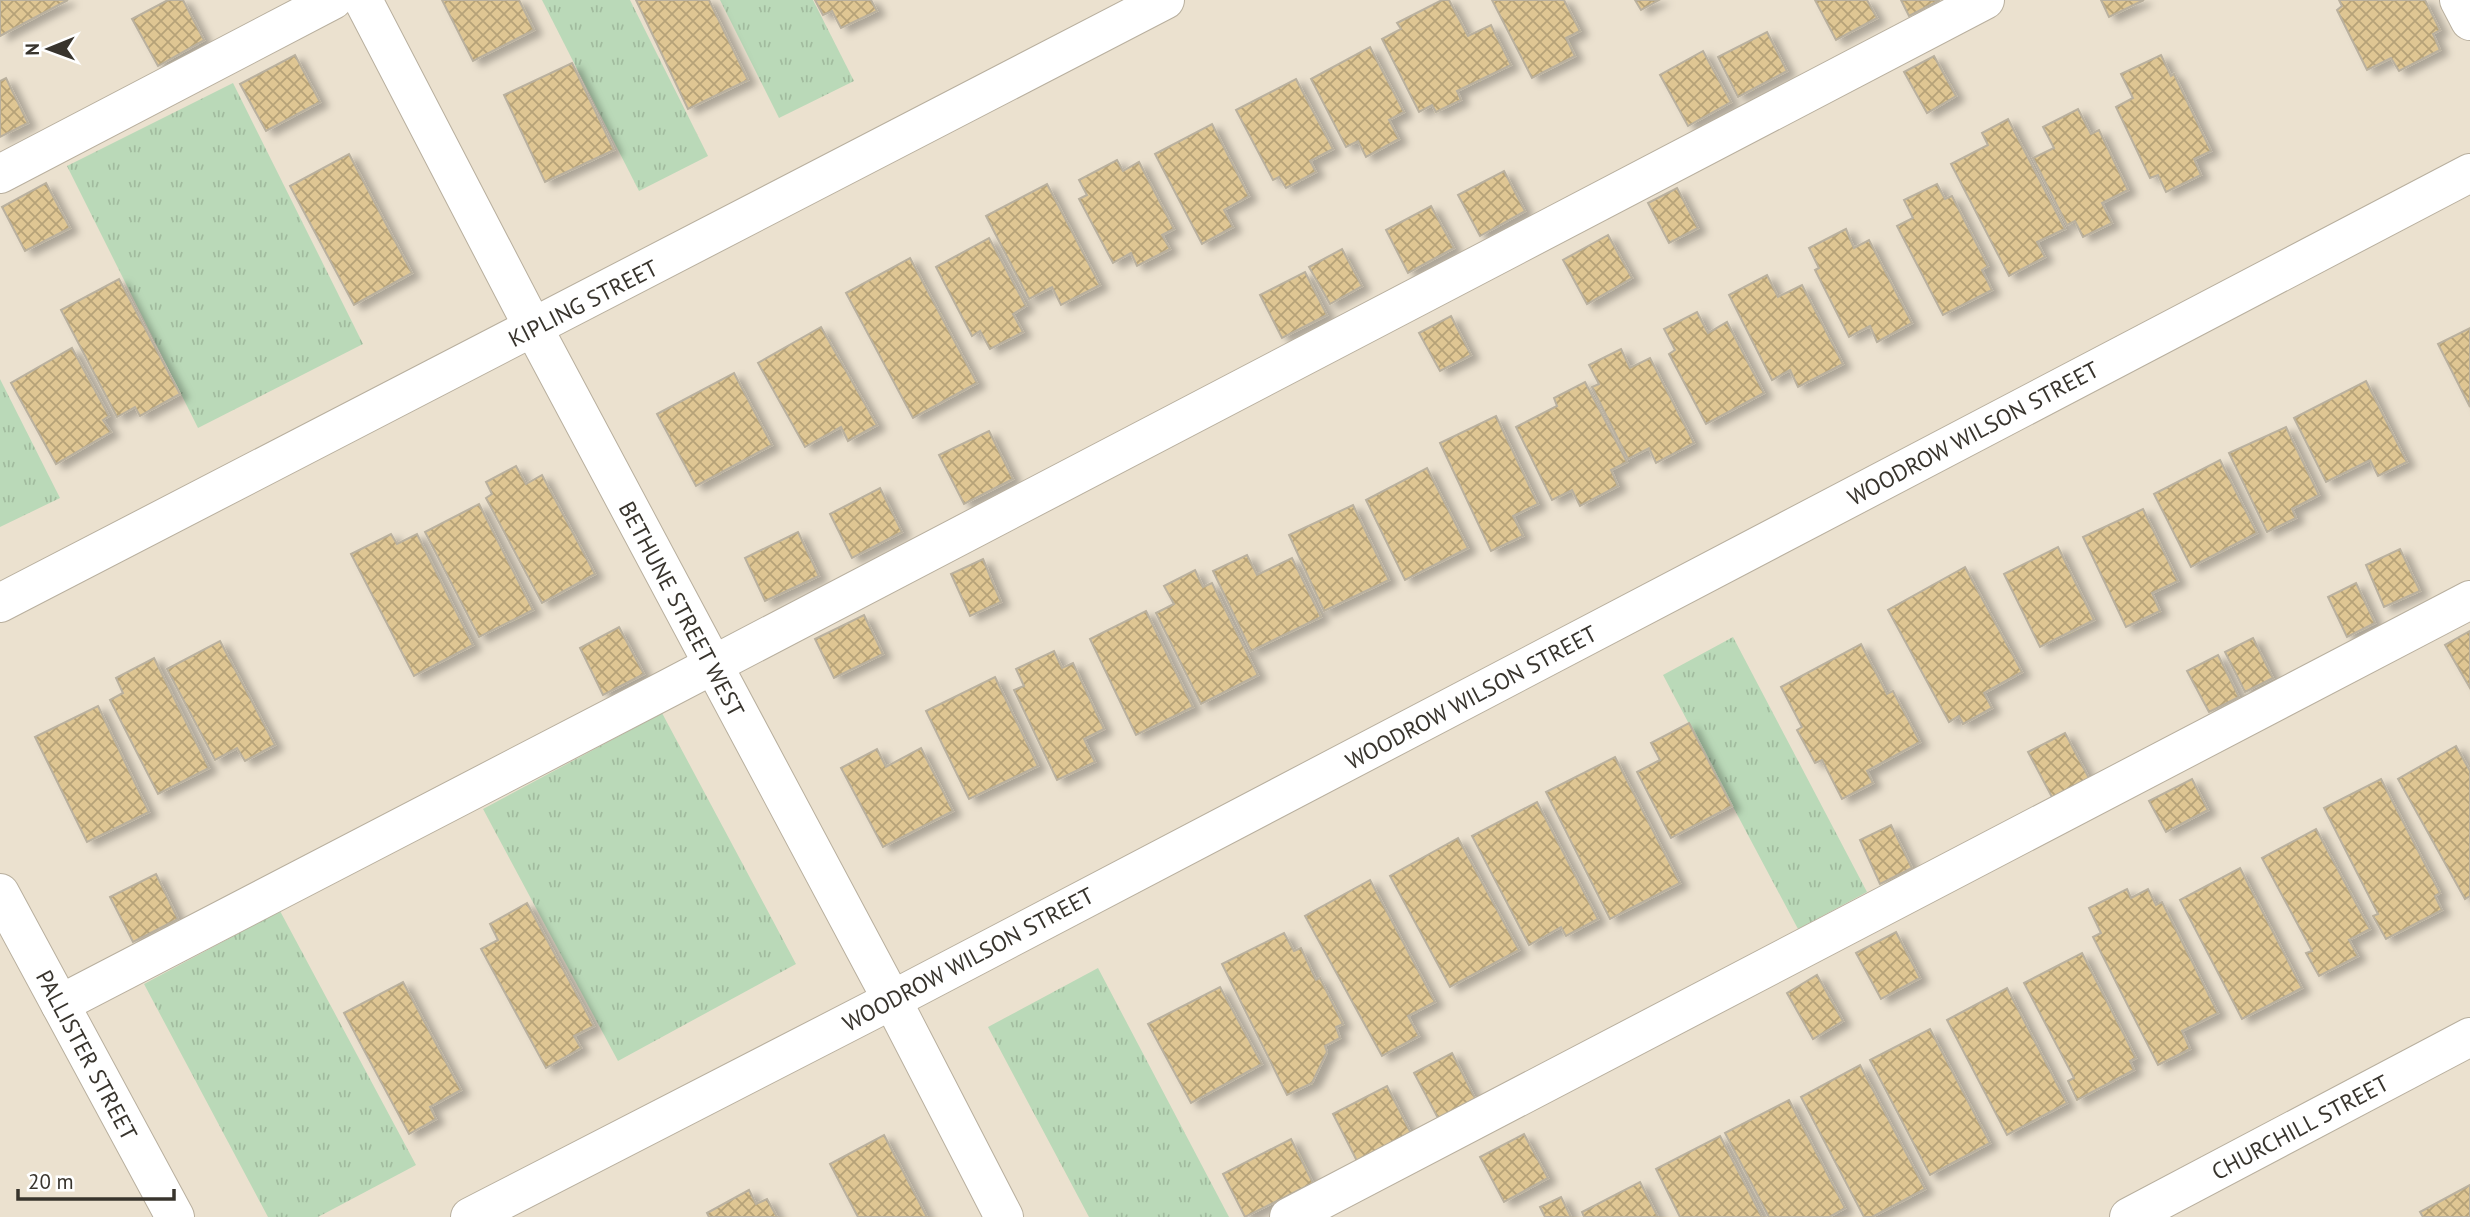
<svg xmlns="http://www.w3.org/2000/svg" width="2470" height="1217" font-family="'PT Sans',sans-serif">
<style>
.grass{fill:url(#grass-tufts)}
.building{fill:url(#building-cross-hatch);stroke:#b9b09e;stroke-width:2;filter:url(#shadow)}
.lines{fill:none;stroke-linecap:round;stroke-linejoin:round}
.minor-casing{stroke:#b8af9e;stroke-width:40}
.minor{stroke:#fff;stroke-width:38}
.labels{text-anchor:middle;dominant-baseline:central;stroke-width:7;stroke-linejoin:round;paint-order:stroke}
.street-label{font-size:23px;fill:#38342d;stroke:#fff}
</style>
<defs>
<pattern id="grass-tufts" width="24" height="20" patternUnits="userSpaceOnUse" patternTransform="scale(1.75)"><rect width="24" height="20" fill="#bad9b8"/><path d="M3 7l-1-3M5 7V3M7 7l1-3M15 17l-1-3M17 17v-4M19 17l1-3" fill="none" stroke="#a1bb9e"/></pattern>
<pattern id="building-cross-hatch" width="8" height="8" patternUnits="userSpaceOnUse" patternTransform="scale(1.75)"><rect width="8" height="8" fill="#dfc693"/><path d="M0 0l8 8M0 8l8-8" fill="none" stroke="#b6a278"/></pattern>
<filter id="shadow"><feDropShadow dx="8" dy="4.5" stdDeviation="3.5" flood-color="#0004"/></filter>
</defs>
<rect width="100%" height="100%" fill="#ebe1cf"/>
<g class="grass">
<path d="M 542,0 L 630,0 L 708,156 L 639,191 Z"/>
<path d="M 720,0 L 813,0 L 854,81 L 779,118 Z"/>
<path d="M 233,83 L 363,344 L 198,428 L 67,166 Z"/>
<path d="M 0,379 L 60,498 L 0,527 Z"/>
<path d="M 1733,637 L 1867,892 L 1798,929 L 1663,675 Z"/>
<path d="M 662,713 L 796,964 L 618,1061 L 483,809 Z"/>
<path d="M 280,911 L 416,1165 L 318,1217 L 268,1217 L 144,984 Z"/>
<path d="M 1098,968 L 1229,1217 L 1089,1217 L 988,1027 Z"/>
</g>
<g class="building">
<path d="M 0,0 L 68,0 L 0,36 Z"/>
<path d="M 168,0 L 183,0 L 204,40 L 158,66 L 132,19 Z"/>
<path d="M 442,0 L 519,0 L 534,30 L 473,61 Z"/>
<path d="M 636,0 L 709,0 L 748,80 L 688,109 Z"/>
<path d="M 815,0 L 871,0 L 877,11 L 841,28 L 832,11 L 823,15 Z"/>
<path d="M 1442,0 L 1449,0 L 1468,36 L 1491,25 L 1511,65 L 1457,91 L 1461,100 L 1436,112 L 1432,105 L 1419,112 L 1382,39 L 1401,29 L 1397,23 Z"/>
<path d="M 1492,0 L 1564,0 L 1580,31 L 1566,38 L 1575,56 L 1532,78 Z"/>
<path d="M 1635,0 L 1659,0 L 1641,10 Z"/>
<path d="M 1815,0 L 1867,0 L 1877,18 L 1836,40 Z"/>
<path d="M 1901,0 L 1940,0 L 1909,16 Z"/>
<path d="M 2101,0 L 2144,0 L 2109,17 Z"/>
<path d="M 2339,0 L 2425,0 L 2440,30 L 2433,34 L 2440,50 L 2399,71 L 2391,58 L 2367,70 L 2337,10 L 2342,6 Z"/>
<path d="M 1767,32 L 1787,71 L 1738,97 L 1718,57 Z"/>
<path d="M 1370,47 L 1404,112 L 1389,120 L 1399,139 L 1366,157 L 1358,141 L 1346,147 L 1311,79 Z"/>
<path d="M 1703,51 L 1731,102 L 1688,126 L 1660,75 Z"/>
<path d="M 295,55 L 320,102 L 266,131 L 240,84 Z"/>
<path d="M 2161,55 L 2171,76 L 2174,74 L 2211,151 L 2194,159 L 2201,175 L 2166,192 L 2158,175 L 2150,178 L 2116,107 L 2133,98 L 2121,74 Z"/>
<path d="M 1934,56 L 1956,96 L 1927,113 L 1904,72 Z"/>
<path d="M 572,63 L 614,150 L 545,182 L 504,95 Z"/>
<path d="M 6,78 L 28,123 L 0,137 L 0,81 Z"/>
<path d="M 1296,79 L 1333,149 L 1310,161 L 1316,172 L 1286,188 L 1279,177 L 1273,180 L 1236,110 Z"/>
<path d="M 2078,109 L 2091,134 L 2099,130 L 2128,190 L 2102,203 L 2112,223 L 2083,237 L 2075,221 L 2067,225 L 2033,158 L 2054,148 L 2043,127 Z"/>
<path d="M 2008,119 L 2065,229 L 2037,242 L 2045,257 L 2009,276 L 1951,164 L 1988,145 L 1982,133 Z"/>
<path d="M 1212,124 L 1249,196 L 1224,210 L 1233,227 L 1202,244 L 1155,154 Z"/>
<path d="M 349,154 L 412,273 L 354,305 L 290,186 Z"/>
<path d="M 1117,160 L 1123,171 L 1139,162 L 1174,229 L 1162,235 L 1170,249 L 1137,266 L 1131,253 L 1113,263 L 1079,199 L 1087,195 L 1079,180 Z"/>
<path d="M 1504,171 L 1525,211 L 1480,236 L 1458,195 Z"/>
<path d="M 46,183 L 70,228 L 25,251 L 2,207 Z"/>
<path d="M 1047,184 L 1100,285 L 1061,305 L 1052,287 L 1029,299 L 986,216 Z"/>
<path d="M 1937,184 L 1945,199 L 1952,196 L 1988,266 L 1982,270 L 1992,290 L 1943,315 L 1897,226 L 1913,218 L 1904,200 Z"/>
<path d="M 1677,188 L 1698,228 L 1669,243 L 1648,203 Z"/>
<path d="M 1431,206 L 1454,248 L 1408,273 L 1386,230 Z"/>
<path d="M 1846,229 L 1854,248 L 1869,240 L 1912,323 L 1877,342 L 1870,326 L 1849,337 L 1815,270 L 1819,268 L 1809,248 Z"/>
<path d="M 1608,235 L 1632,278 L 1587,304 L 1563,260 Z"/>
<path d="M 989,238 L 1026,306 L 1013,314 L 1023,332 L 990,349 L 980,331 L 972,336 L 936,267 Z"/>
<path d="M 1342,249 L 1362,286 L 1330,304 L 1309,267 Z"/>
<path d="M 910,258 L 977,383 L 913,418 L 846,293 Z"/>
<path d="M 1305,272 L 1327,315 L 1282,338 L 1260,295 Z"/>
<path d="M 1767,275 L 1778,297 L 1802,285 L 1843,364 L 1798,387 L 1790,370 L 1772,380 L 1729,295 Z"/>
<path d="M 119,279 L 180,394 L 140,416 L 135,407 L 117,417 L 61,310 Z"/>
<path d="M 1697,312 L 1708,333 L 1727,322 L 1764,393 L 1706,424 L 1669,354 L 1675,350 L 1664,329 Z"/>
<path d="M 1451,316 L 1471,355 L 1440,371 L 1419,333 Z"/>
<path d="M 821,327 L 877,425 L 848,441 L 841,427 L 805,447 L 758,363 Z"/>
<path d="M 2470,328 L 2470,407 L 2438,344 Z"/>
<path d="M 72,348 L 109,416 L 103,420 L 111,432 L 56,464 L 11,383 Z"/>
<path d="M 1621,349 L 1630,368 L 1650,358 L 1694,443 L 1656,463 L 1649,448 L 1628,459 L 1592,387 L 1599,384 L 1589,365 Z"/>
<path d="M 734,373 L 772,445 L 696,486 L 657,414 Z"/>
<path d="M 2366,381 L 2407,462 L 2378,476 L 2370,460 L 2326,482 L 2294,418 Z"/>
<path d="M 1585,382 L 1627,462 L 1611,470 L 1618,486 L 1580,506 L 1572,490 L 1552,500 L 1516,427 L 1557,406 L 1554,398 Z"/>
<path d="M 1496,416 L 1538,504 L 1513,516 L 1523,536 L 1491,551 L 1440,443 Z"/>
<path d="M 2286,427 L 2319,495 L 2292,509 L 2296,518 L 2267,532 L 2229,453 Z"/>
<path d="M 989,431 L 1013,479 L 964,504 L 939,455 Z"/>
<path d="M 2220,460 L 2257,533 L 2191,567 L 2154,494 Z"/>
<path d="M 516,466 L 526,484 L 542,475 L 595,574 L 542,603 L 486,498 L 492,494 L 486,482 Z"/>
<path d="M 1427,468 L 1468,548 L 1405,580 L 1366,500 Z"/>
<path d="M 880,488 L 902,532 L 852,558 L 830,514 Z"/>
<path d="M 479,504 L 533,610 L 479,637 L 425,532 Z"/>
<path d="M 1353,505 L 1389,580 L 1324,611 L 1289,535 Z"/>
<path d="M 2143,509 L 2178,581 L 2152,593 L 2160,611 L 2126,627 L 2083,537 Z"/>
<path d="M 798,532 L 819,576 L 765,601 L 745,558 Z"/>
<path d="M 391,534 L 397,544 L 417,534 L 473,645 L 414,676 L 351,554 Z"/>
<path d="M 2058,547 L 2094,620 L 2040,647 L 2004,574 Z"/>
<path d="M 2400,549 L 2420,591 L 2384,607 L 2366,565 Z"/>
<path d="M 1247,555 L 1257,575 L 1292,558 L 1321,617 L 1251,651 L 1213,571 Z"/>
<path d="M 983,559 L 1001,602 L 970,616 L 951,574 Z"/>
<path d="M 1965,567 L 2022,672 L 1984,693 L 1992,708 L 1963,724 L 1959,716 L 1949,722 L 1888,610 Z"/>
<path d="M 1195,570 L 1203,587 L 1212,583 L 1258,675 L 1201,704 L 1156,613 L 1174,604 L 1164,586 Z"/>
<path d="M 2356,583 L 2375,623 L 2347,637 L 2328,597 Z"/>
<path d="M 1146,611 L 1193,707 L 1136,735 L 1090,639 Z"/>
<path d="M 864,615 L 883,654 L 834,678 L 815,639 Z"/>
<path d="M 619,627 L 644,674 L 603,695 L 580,648 Z"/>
<path d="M 2470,631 L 2470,688 L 2445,645 Z"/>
<path d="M 2253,638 L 2273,678 L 2245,692 L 2225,652 Z"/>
<path d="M 220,641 L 275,745 L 245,761 L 237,748 L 215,760 L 167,669 Z"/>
<path d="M 1861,644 L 1887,694 L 1893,691 L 1920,742 L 1867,771 L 1873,783 L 1842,799 L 1822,760 L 1815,763 L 1797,730 L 1802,727 L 1781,687 Z"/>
<path d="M 1054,651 L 1062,668 L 1073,663 L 1104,729 L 1084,739 L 1095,762 L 1057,780 L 1014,690 L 1024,686 L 1016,669 Z"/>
<path d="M 2218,655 L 2239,697 L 2209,712 L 2187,671 Z"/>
<path d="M 154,658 L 209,768 L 158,794 L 110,700 L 123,693 L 116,678 Z"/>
<path d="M 995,677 L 1038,766 L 969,799 L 926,711 Z"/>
<path d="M 98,706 L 149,812 L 87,842 L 35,737 Z"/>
<path d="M 1689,723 L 1732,806 L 1671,838 L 1637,772 L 1660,760 L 1651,743 Z"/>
<path d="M 2065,733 L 2090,780 L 2053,799 L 2028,752 Z"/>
<path d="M 2456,746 L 2470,771 L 2470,896 L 2465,899 L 2398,779 Z"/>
<path d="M 921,748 L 953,811 L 883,847 L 841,768 L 877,749 L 886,767 Z"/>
<path d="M 1615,757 L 1680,883 L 1610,919 L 1546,792 Z"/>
<path d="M 2192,779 L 2208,810 L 2166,832 L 2149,801 Z"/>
<path d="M 2381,779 L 2440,893 L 2435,896 L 2442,910 L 2386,939 L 2373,916 L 2378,914 L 2324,808 Z"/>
<path d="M 1537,802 L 1598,919 L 1566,936 L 1561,927 L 1529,945 L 1472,836 Z"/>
<path d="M 1891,825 L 1912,868 L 1880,884 L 1860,840 Z"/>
<path d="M 2316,829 L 2370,929 L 2349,940 L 2358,956 L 2319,976 L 2306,953 L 2312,951 L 2262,858 Z"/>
<path d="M 1458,838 L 1519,950 L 1450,987 L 1390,876 Z"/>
<path d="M 2240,868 L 2302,988 L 2242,1019 L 2180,900 Z"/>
<path d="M 156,874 L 178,919 L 133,942 L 110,897 Z"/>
<path d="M 1370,880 L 1435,1002 L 1408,1016 L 1419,1036 L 1382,1056 L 1305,916 Z"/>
<path d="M 2127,889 L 2131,898 L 2148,889 L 2156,905 L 2162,902 L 2218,1013 L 2182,1031 L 2190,1049 L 2158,1065 L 2093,937 L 2101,933 L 2089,908 Z"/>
<path d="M 527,903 L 594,1026 L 574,1036 L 581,1048 L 546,1068 L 481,949 L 498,940 L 490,924 Z"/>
<path d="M 1896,932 L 1920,978 L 1881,999 L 1856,953 Z"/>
<path d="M 1284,933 L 1294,951 L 1301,948 L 1316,980 L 1320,978 L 1343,1024 L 1336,1027 L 1340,1038 L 1325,1046 L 1327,1052 L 1312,1083 L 1287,1095 L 1222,964 Z"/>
<path d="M 2082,953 L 2136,1058 L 2130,1061 L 2134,1070 L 2077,1100 L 2068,1081 L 2074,1078 L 2024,983 Z"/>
<path d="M 1817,975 L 1843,1021 L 1813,1039 L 1787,993 Z"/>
<path d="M 403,982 L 461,1090 L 430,1107 L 436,1119 L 409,1134 L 344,1013 Z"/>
<path d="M 1220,987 L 1262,1064 L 1191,1103 L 1148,1024 Z"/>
<path d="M 2007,988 L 2067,1103 L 2007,1135 L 1947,1020 Z"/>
<path d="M 1930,1029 L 1990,1143 L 1930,1175 L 1870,1060 Z"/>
<path d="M 1452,1053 L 1476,1100 L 1439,1120 L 1414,1073 Z"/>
<path d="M 1860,1065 L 1925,1189 L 1872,1217 L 1864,1217 L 1801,1097 Z"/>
<path d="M 1387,1086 L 1413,1137 L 1359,1165 L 1333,1114 Z"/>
<path d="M 1789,1100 L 1845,1208 L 1829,1217 L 1769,1217 L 1725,1133 Z"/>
<path d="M 1524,1134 L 1548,1178 L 1504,1202 L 1480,1157 Z"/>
<path d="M 884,1135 L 927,1217 L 858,1217 L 830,1164 Z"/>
<path d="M 1720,1136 L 1762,1217 L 1680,1217 L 1656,1169 Z"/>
<path d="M 1291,1139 L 1313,1183 L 1245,1217 L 1223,1174 Z"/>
<path d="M 1640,1182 L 1658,1217 L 1584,1217 L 1582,1212 Z"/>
<path d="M 2470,1185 L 2470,1217 L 2423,1217 L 2420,1212 Z"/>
<path d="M 749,1190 L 756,1204 L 767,1199 L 777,1217 L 709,1217 L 707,1213 Z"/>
<path d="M 1561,1197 L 1571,1217 L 1545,1217 L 1540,1207 Z"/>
</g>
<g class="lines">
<defs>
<g id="minor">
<path d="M 363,0 L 534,329 L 892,1000 L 1004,1217"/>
<path d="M 2459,0 L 2470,21"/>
<path d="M 0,174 L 333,0"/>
<path d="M 0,603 L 1165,0"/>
<path d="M 0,893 L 175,1217"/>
<path d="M 60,1004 L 667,689 L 1985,0"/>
<path d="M 470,1217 L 892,1000 L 2470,173"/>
<path d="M 1289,1217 L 2470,600"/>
<path d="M 2129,1217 L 2470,1037"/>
</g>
</defs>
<use href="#minor" class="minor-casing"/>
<use href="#minor" class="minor"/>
</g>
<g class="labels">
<g class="street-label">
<text transform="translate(583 303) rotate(-27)">KIPLING STREET</text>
<text transform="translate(1973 433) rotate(-28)">WOODROW WILSON STREET</text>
<text transform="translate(682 609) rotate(62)">BETHUNE STREET WEST</text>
<text transform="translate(1471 697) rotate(-28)">WOODROW WILSON STREET</text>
<text transform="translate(968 959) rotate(-28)">WOODROW WILSON STREET</text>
<text transform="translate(87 1055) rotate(62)">PALLISTER STREET</text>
<text transform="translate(2300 1127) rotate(-28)">CHURCHILL STREET</text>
</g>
</g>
<g transform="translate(49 49) rotate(269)" stroke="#ffffff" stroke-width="5" paint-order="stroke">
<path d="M0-5L12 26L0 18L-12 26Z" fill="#38342d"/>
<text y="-10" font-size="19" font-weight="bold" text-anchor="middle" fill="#38342d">N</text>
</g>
<path d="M18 1189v10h156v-10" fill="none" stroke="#38342d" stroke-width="3.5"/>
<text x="28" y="1189" font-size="21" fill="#38342d" stroke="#ffffff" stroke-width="5" paint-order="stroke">20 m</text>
</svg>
